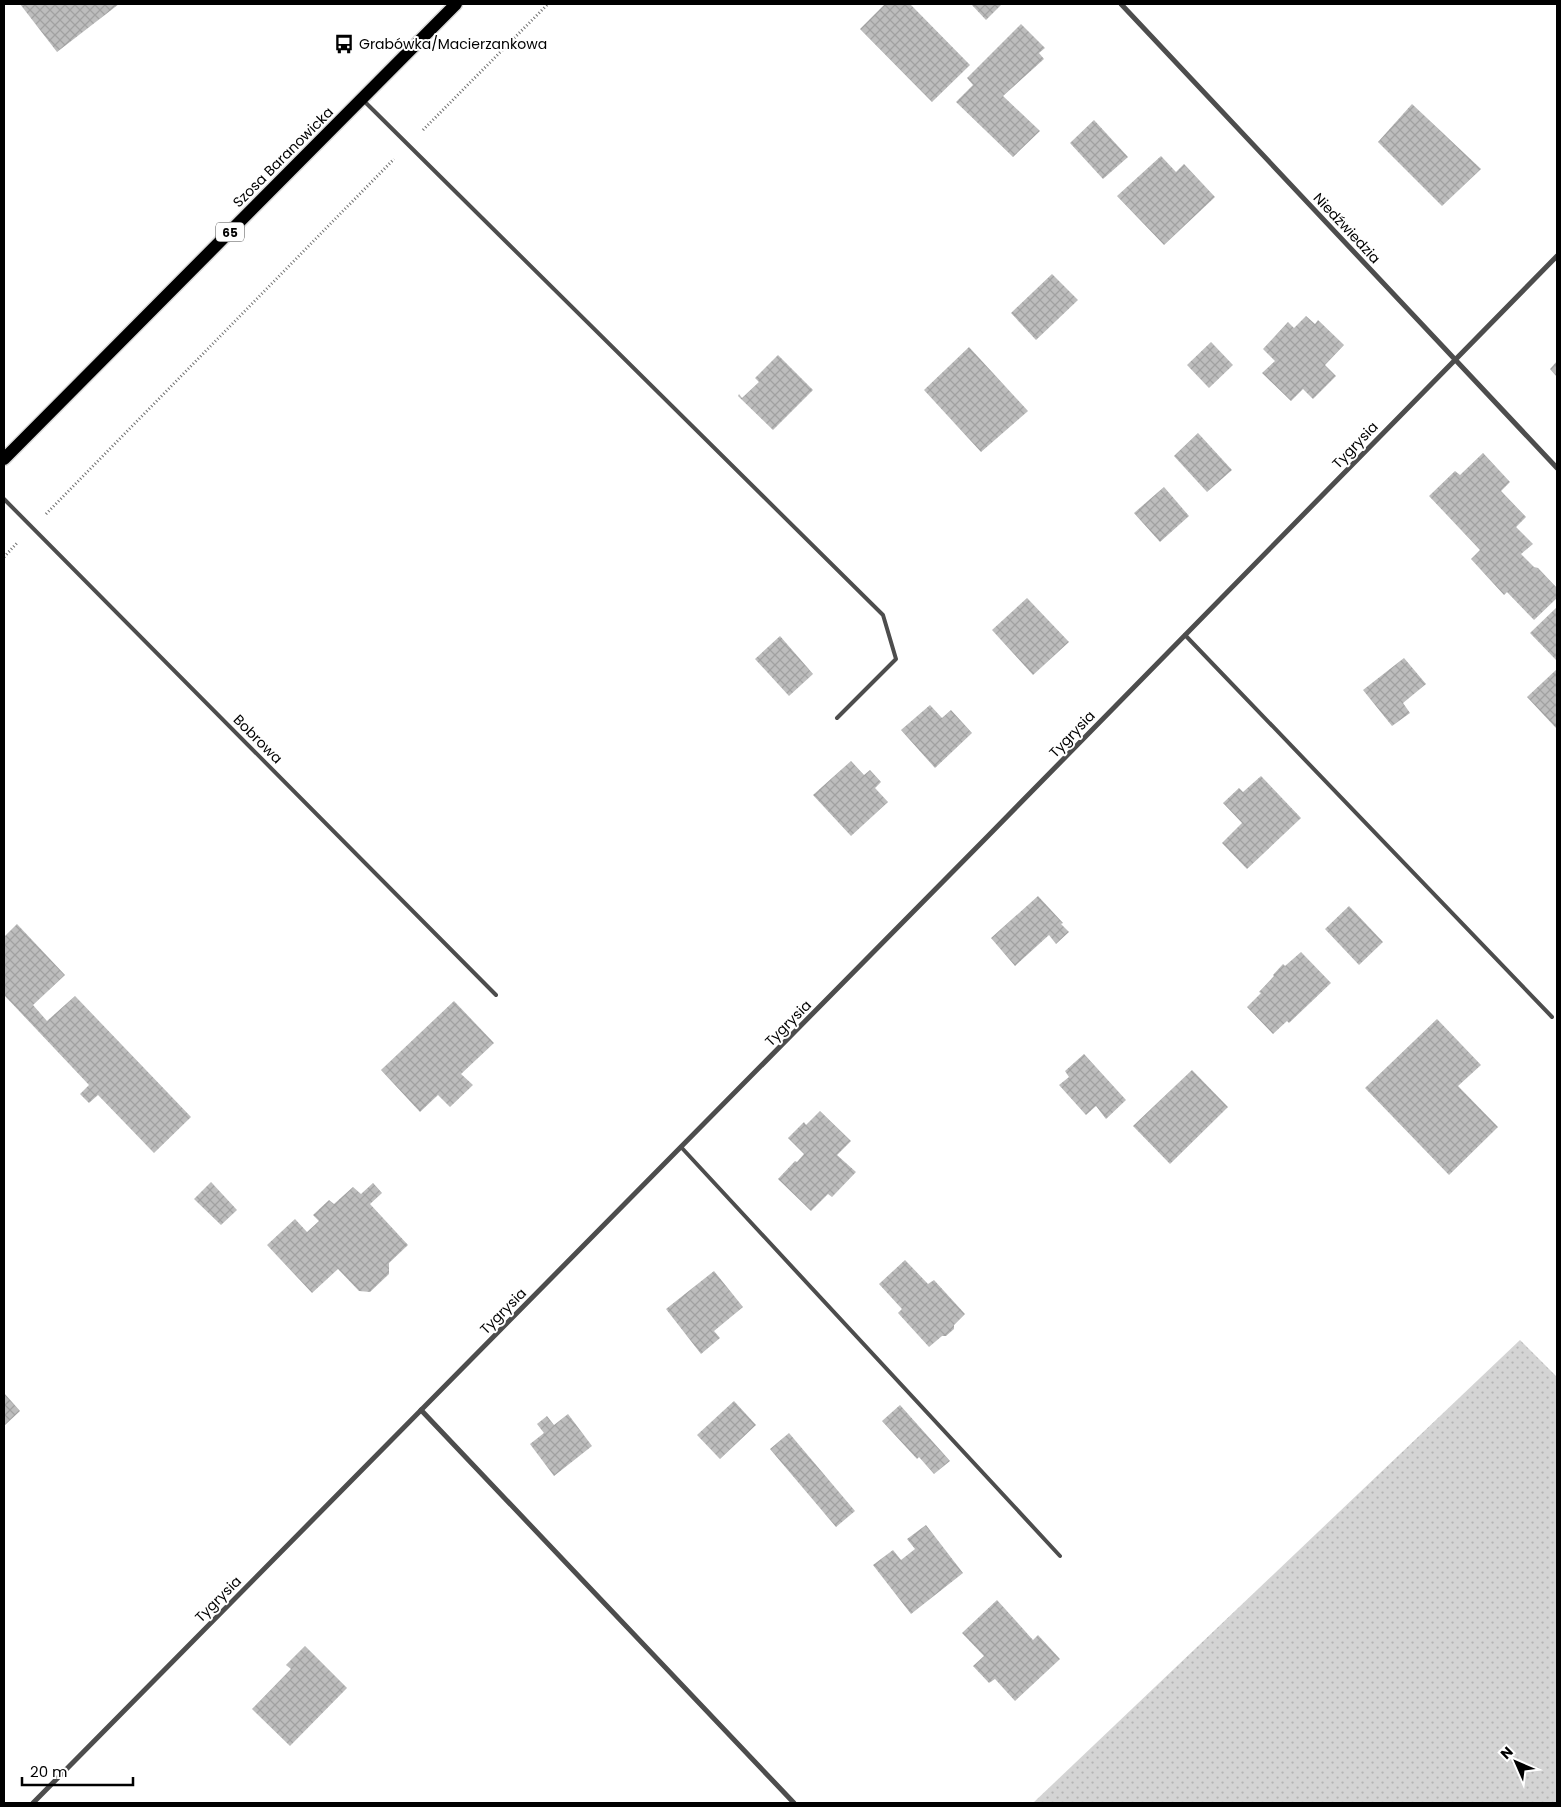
<svg xmlns="http://www.w3.org/2000/svg" width="1561" height="1807" font-family="Poppins,sans-serif">
<style>
.grass{fill:url(#grass-dots)}
.building{fill:url(#building-cross-hatch)}
.lines{fill:none;stroke-linecap:round;stroke-linejoin:round}
.primary-casing{stroke:#dbdbdb;stroke-width:15}
.path{stroke:#6f6f6f;stroke-width:3;stroke-dasharray:1 2.5;stroke-linecap:butt}
.lane{stroke:#4d4d4d;stroke-width:4}
.street{stroke:#4d4d4d;stroke-width:5}
.primary{stroke:#000;stroke-width:12}
.labels{text-anchor:middle;dominant-baseline:central;stroke-width:4;stroke-linejoin:round;paint-order:stroke}
.shield{fill:#fff;stroke:#4c4c4c;stroke-width:1}
.shield-label{font-size:12px;font-weight:bold;fill:#000}
.poi-label{font-size:14px;fill:#000;stroke:#fff;text-anchor:start}
.street-label{font-size:14px;fill:#000;stroke:#fff}
</style>
<defs>
<pattern id="grass-dots" width="8" height="8" patternUnits="userSpaceOnUse" patternTransform="scale(1.25)"><rect width="8" height="8" fill="#d4d4d4"/><path d="M2 2h.1M6 6h.1" fill="none" stroke="#b4b4b4" stroke-width="1.8" stroke-linecap="round"/></pattern>
<pattern id="building-cross-hatch" width="8" height="8" patternUnits="userSpaceOnUse" patternTransform="scale(1.25)"><rect width="8" height="8" fill="#bdbdbd"/><path d="M0 0l8 8M0 8l8-8" fill="none" stroke="#a1a1a1"/></pattern>
</defs>
<rect width="100%" height="100%" fill="#fff"/>
<path class="grass" d="M 1520,1340 L 1557,1377 L 1557,1803 L 1033,1803 Z"/>
<g class="building">
<path d="M 20,4 L 119,4 L 57,52 Z"/>
<path d="M 885,4 L 910,4 L 970,65 L 932,102 L 860,29 Z"/>
<path d="M 971,4 L 1002,4 L 986,20 Z"/>
<path d="M 1021,24 L 1045,48 L 1039,53 L 1044,59 L 1003,96 L 1040,131 L 1013,157 L 956,102 L 973,85 L 967,78 Z"/>
<path d="M 1412,104 L 1481,169 L 1442,206 L 1378,142 Z"/>
<path d="M 1094,120 L 1128,157 L 1103,179 L 1070,143 Z"/>
<path d="M 1161,156 L 1176,172 L 1184,164 L 1215,197 L 1164,245 L 1117,196 Z"/>
<path d="M 1052,274 L 1078,300 L 1036,340 L 1011,313 Z"/>
<path d="M 1306,316 L 1315,324 L 1318,320 L 1344,345 L 1325,365 L 1336,376 L 1313,399 L 1303,389 L 1291,401 L 1262,373 L 1275,361 L 1263,349 L 1288,322 L 1294,328 Z"/>
<path d="M 1211,342 L 1233,365 L 1209,388 L 1187,365 Z"/>
<path d="M 969,347 L 1028,411 L 981,452 L 924,390 Z"/>
<path d="M 778,355 L 813,390 L 773,430 L 738,396 L 739,394 L 742,398 L 759,382 L 755,378 Z"/>
<path d="M 1557,361 L 1557,377 L 1550,369 Z"/>
<path d="M 1198,433 L 1232,470 L 1207,492 L 1174,456 Z"/>
<path d="M 1483,453 L 1510,482 L 1501,491 L 1526,517 L 1516,527 L 1533,544 L 1521,554 L 1534,567 L 1538,568 L 1557,588 L 1557,598 L 1534,620 L 1507,592 L 1504,595 L 1471,559 L 1480,550 L 1429,496 L 1455,471 L 1460,475 Z"/>
<path d="M 1164,487 L 1189,516 L 1160,542 L 1134,513 Z"/>
<path d="M 1027,598 L 1069,642 L 1033,675 L 992,630 Z"/>
<path d="M 1557,607 L 1557,661 L 1530,633 Z"/>
<path d="M 780,636 L 813,674 L 789,696 L 755,659 Z"/>
<path d="M 1404,658 L 1426,684 L 1403,703 L 1410,713 L 1392,726 L 1363,690 Z"/>
<path d="M 1557,669 L 1557,727 L 1556,728 L 1527,697 Z"/>
<path d="M 930,705 L 942,718 L 951,710 L 972,733 L 935,768 L 901,730 Z"/>
<path d="M 851,761 L 864,775 L 870,770 L 881,782 L 875,788 L 888,802 L 851,836 L 813,795 Z"/>
<path d="M 1261,776 L 1301,818 L 1247,869 L 1222,843 L 1242,823 L 1223,803 L 1239,788 L 1243,792 Z"/>
<path d="M 1038,896 L 1063,923 L 1061,924 L 1069,932 L 1056,944 L 1049,935 L 1015,966 L 991,938 Z"/>
<path d="M 1349,906 L 1383,942 L 1359,965 L 1325,929 Z"/>
<path d="M 17,924 L 65,975 L 33,1005 L 47,1021 L 75,996 L 191,1117 L 154,1153 L 98,1095 L 89,1103 L 80,1094 L 89,1085 L 4,995 L 4,937 Z"/>
<path d="M 1301,952 L 1331,983 L 1289,1023 L 1287,1021 L 1273,1034 L 1247,1007 L 1261,993 L 1259,992 L 1274,976 L 1273,975 L 1283,964 L 1285,966 Z"/>
<path d="M 454,1001 L 494,1043 L 461,1074 L 473,1085 L 450,1107 L 438,1095 L 420,1112 L 381,1070 Z"/>
<path d="M 1437,1019 L 1481,1065 L 1458,1086 L 1498,1127 L 1449,1175 L 1365,1088 Z"/>
<path d="M 1084,1054 L 1126,1100 L 1106,1119 L 1096,1106 L 1086,1115 L 1059,1085 L 1069,1077 L 1065,1071 Z"/>
<path d="M 1192,1070 L 1228,1107 L 1170,1164 L 1133,1126 Z"/>
<path d="M 820,1111 L 851,1141 L 837,1155 L 856,1172 L 832,1197 L 828,1194 L 811,1211 L 778,1179 L 795,1161 L 797,1162 L 804,1154 L 788,1138 L 804,1122 L 806,1125 Z"/>
<path d="M 211,1182 L 237,1210 L 221,1225 L 194,1199 Z"/>
<path d="M 373,1183 L 382,1193 L 370,1204 L 408,1245 L 389,1263 L 389,1274 L 370,1292 L 359,1291 L 338,1269 L 312,1293 L 267,1245 L 295,1219 L 307,1232 L 319,1221 L 313,1215 L 329,1200 L 334,1204 L 353,1187 L 361,1194 Z"/>
<path d="M 905,1260 L 928,1284 L 934,1280 L 965,1314 L 954,1325 L 954,1329 L 946,1336 L 942,1336 L 929,1347 L 898,1313 L 902,1309 L 879,1284 Z"/>
<path d="M 714,1271 L 743,1307 L 714,1331 L 720,1338 L 701,1354 L 666,1309 Z"/>
<path d="M 4,1393 L 20,1411 L 4,1426 Z"/>
<path d="M 734,1401 L 756,1425 L 720,1459 L 697,1435 Z"/>
<path d="M 900,1405 L 950,1461 L 934,1474 L 919,1457 L 917,1459 L 882,1421 Z"/>
<path d="M 568,1414 L 592,1446 L 554,1476 L 530,1444 L 544,1433 L 537,1424 L 547,1416 L 554,1425 Z"/>
<path d="M 789,1433 L 855,1511 L 836,1527 L 770,1449 Z"/>
<path d="M 926,1525 L 963,1573 L 911,1614 L 873,1565 L 893,1550 L 901,1560 L 915,1549 L 907,1539 Z"/>
<path d="M 997,1600 L 1033,1640 L 1038,1635 L 1060,1659 L 1015,1701 L 995,1679 L 989,1683 L 973,1666 L 984,1656 L 962,1633 Z"/>
<path d="M 305,1646 L 347,1688 L 290,1746 L 252,1709 L 291,1669 L 286,1665 Z"/>
</g>
<g class="lines">
<defs>
<path id="primary" d="M 4,459 L 456,4"/>
</defs>
<use href="#primary" class="primary-casing"/>
<g class="path">
<path d="M 423,130 L 548,4"/>
<path d="M 46,514 L 394,159"/>
<path d="M 4,557 L 17,543"/>
</g>
<g class="lane">
<path d="M 363,100 L 883,615 L 896,659 L 837,718"/>
<path d="M 4,499 L 496,995"/>
<path d="M 1185,635 L 1552,1017"/>
<path d="M 681,1147 L 1060,1556"/>
</g>
<g class="street">
<path d="M 1121,4 L 1557,468"/>
<path d="M 421,1410 L 794,1803"/>
<path d="M 33,1803 L 987,837 L 1557,256"/>
</g>
<use href="#primary" class="primary"/>
</g>
<defs>
<symbol id="bus-bare" viewBox="-9 -9 18 18"><path d="M-5-6H5V4H4V6H2V4H-2V6H-4V4H-5ZM-3.5-4V0h7V-4ZM-3.5 1.2v1.5H-2V1.2ZM2 1.2v1.5H3.5V1.2Z" fill="#000" stroke="#fff" stroke-width="2.5" paint-order="stroke"/></symbol>
</defs>
<g fill-rule="evenodd">
<use href="#bus-bare" x="330" y="30" width="28" height="28"/>
</g>
<g class="labels">
<rect class="shield" x="216" y="222.5" width="28" height="19" rx="4"/>
<g class="shield-label">
<text x="230" y="232">65</text>
</g>
<g class="poi-label">
<text x="359" y="44">Grabówka/Macierzankowa</text>
</g>
<g class="street-label">
<text transform="translate(283 157) rotate(-45)">Szosa Baranowicka</text>
<text transform="translate(1347 228) rotate(47)">Niedźwiedzia</text>
<text transform="translate(1355 445) rotate(-46)">Tygrysia</text>
<text transform="translate(1072 734) rotate(-46)">Tygrysia</text>
<text transform="translate(258 739) rotate(45)">Bobrowa</text>
<text transform="translate(788 1023) rotate(-45)">Tygrysia</text>
<text transform="translate(503 1311) rotate(-45)">Tygrysia</text>
<text transform="translate(218 1599) rotate(-45)">Tygrysia</text>
</g>
</g>
<rect width="1561" height="1807" fill="none" stroke="#000000" stroke-width="10"/>
<g transform="translate(1516 1762) rotate(315)" stroke="#ffffff" stroke-width="4" paint-order="stroke">
<path d="M0-4L9 19L0 12L-9 19Z" fill="#000000"/>
<text y="-8" font-size="14" font-weight="bold" text-anchor="middle" fill="#000000">N</text>
</g>
<path d="M22 1777v8h111v-8" fill="none" stroke="#000000" stroke-width="2.5"/>
<text x="30" y="1777" font-size="15" fill="#000000" stroke="#ffffff" stroke-width="4" paint-order="stroke">20 m</text>
</svg>
